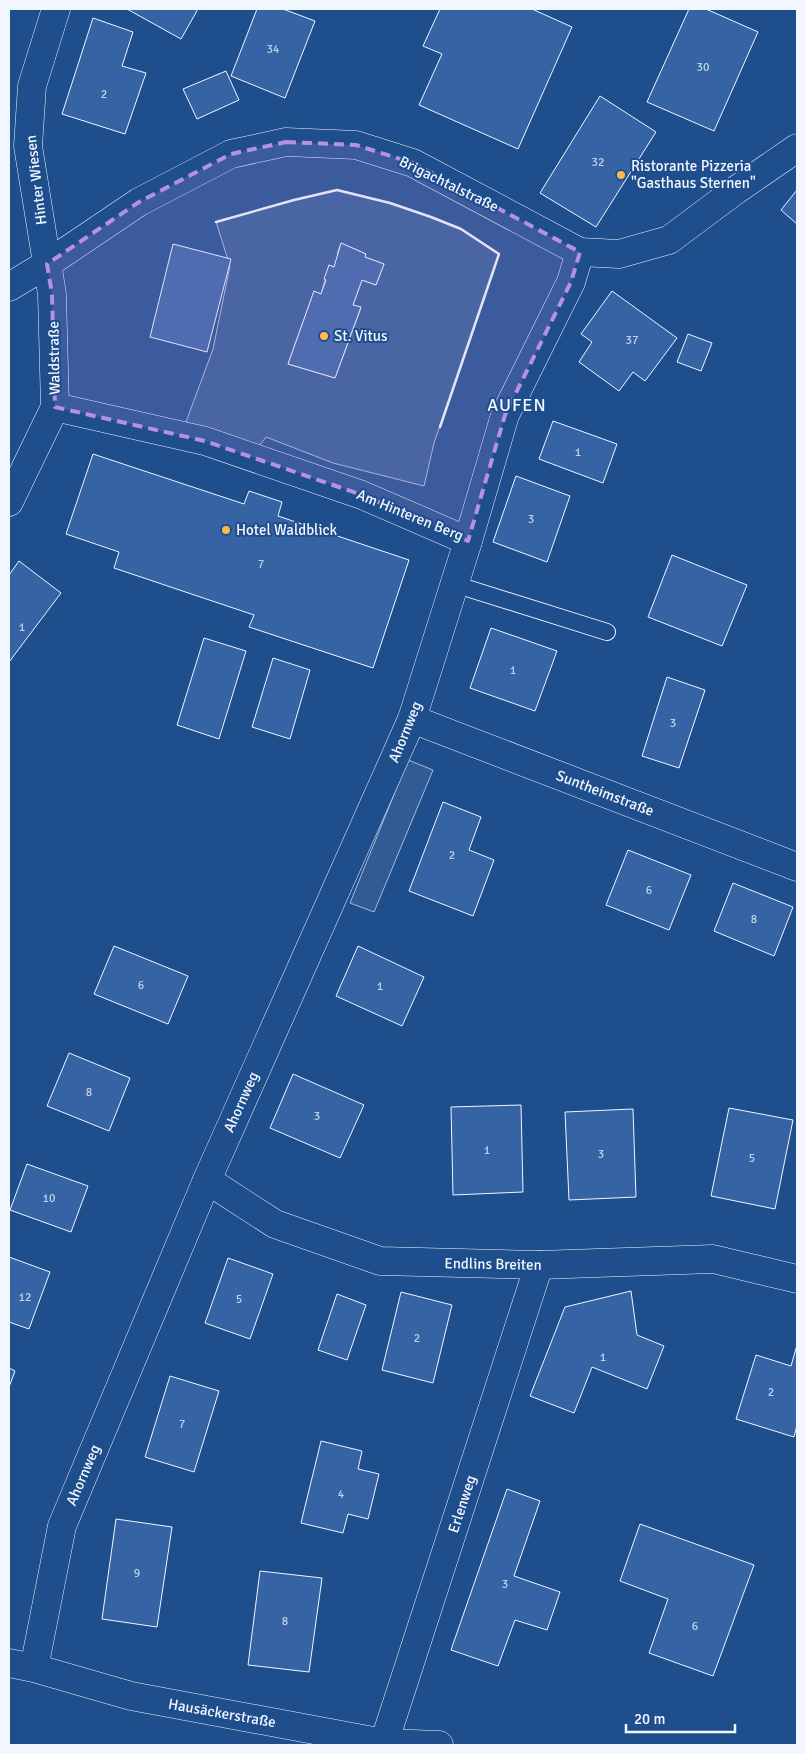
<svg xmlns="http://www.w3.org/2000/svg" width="806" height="1754" font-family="Signika,sans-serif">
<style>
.built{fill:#305b95;stroke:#a8bbd7;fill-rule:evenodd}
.building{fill:#3563a3;stroke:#f2f6ff}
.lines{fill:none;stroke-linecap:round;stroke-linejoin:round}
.service-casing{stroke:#f2f6ff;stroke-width:18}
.minor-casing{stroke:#f2f6ff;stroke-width:29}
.tertiary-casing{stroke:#f2f6ff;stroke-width:29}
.service{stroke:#1f4e8c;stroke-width:16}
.minor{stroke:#1f4e8c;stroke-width:28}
.tertiary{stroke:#1f4e8c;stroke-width:28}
.wall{stroke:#f2f6ff;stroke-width:2.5}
.marked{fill:#b691df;fill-opacity:0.2;stroke:#b691df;stroke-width:4;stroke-dasharray:10 6;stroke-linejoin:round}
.poi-dot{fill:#ffb74d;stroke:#1f4e8c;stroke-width:2}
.labels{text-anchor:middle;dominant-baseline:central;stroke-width:4;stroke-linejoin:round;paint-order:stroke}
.number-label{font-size:12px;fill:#c3d1e8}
.poi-label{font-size:15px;fill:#f2f6ff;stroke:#1f4e8c;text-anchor:start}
.street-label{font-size:15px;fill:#f2f6ff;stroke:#1f4e8c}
.quarter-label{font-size:18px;letter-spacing:1px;fill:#f2f6ff;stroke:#1f4e8c}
</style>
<rect width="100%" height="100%" fill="#1f4e8c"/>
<g class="built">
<path d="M 337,190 L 390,203 L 431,217 L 461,229 L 499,254 L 434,443 L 424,486 L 333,463 L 266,437 L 257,449 L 186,422 L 213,349 L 230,266 L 216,222 L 294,200 ZM 341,243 L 366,254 L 365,257 L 384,264 L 376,285 L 362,280 L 353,305 L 361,308 L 335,378 L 288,364 L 314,291 L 321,294 L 329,265 L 334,267 L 339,256 L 337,254 Z"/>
<path d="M 408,760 L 433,770 L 374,912 L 350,903 Z"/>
</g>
<g class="building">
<path d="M 127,9 L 198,9 L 181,39 Z"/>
<path d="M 257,9 L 283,9 L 315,21 L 285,98 L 231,76 Z"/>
<path d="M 440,9 L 532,9 L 572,27 L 518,149 L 419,105 L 442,54 L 423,46 Z"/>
<path d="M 689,9 L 706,9 L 758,32 L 714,131 L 647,102 Z"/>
<path d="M 93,18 L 133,32 L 122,66 L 146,73 L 125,134 L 62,114 Z"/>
<path d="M 226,71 L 239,100 L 197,119 L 183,89 Z"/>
<path d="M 600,96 L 656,132 L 596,227 L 540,193 Z"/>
<path d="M 797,190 L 797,224 L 781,210 Z"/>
<path d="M 341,243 L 366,254 L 365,257 L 384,264 L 376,285 L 362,280 L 353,305 L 361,307 L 335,378 L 288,364 L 314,291 L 321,294 L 326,280 L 324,279 L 329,265 L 334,267 Z"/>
<path d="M 173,244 L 231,259 L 207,352 L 150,337 Z"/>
<path d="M 612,291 L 677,338 L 645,381 L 633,372 L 619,391 L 579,362 L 592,342 L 581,334 Z"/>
<path d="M 688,334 L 712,343 L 701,371 L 677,362 Z"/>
<path d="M 553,421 L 617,444 L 603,483 L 539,459 Z"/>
<path d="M 93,454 L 244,504 L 249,491 L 282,502 L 278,516 L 409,560 L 373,668 L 249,627 L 254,615 L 114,568 L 119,552 L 66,534 Z"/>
<path d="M 516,476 L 570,496 L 547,562 L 493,542 Z"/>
<path d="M 672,555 L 747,585 L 722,646 L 648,617 Z"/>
<path d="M 19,561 L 61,593 L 9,662 L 9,575 Z"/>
<path d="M 491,628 L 557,651 L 535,711 L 470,688 Z"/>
<path d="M 204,638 L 246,651 L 219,739 L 177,725 Z"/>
<path d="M 273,658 L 310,670 L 290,739 L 252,727 Z"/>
<path d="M 667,677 L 705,690 L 679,768 L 642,756 Z"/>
<path d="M 443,802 L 481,817 L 469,850 L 494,860 L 473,916 L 409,891 Z"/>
<path d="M 628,850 L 691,875 L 669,930 L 606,905 Z"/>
<path d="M 733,883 L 793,907 L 774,956 L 714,931 Z"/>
<path d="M 114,946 L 188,976 L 168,1024 L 94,994 Z"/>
<path d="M 358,946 L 424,977 L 402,1026 L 336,996 Z"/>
<path d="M 69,1053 L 130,1078 L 109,1131 L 47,1106 Z"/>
<path d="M 293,1074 L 364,1105 L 340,1158 L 270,1128 Z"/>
<path d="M 521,1105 L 523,1192 L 453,1195 L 451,1107 Z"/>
<path d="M 729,1108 L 793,1120 L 775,1209 L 711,1196 Z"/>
<path d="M 633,1109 L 636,1197 L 569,1200 L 565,1112 Z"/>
<path d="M 27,1164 L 88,1186 L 71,1232 L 10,1210 Z"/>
<path d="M 9,1257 L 50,1272 L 29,1329 L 9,1322 Z"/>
<path d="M 228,1258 L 273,1274 L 250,1339 L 205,1323 Z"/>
<path d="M 631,1291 L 637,1335 L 664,1346 L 647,1389 L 592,1367 L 574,1413 L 530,1396 L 565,1307 Z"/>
<path d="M 401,1292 L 452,1305 L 433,1383 L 382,1370 Z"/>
<path d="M 337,1294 L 366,1305 L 347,1360 L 318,1350 Z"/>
<path d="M 797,1345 L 797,1425 L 794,1437 L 736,1419 L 756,1355 L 791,1366 Z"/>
<path d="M 9,1368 L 15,1371 L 9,1387 Z"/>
<path d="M 170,1376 L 219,1391 L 194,1472 L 145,1457 Z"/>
<path d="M 321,1441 L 362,1451 L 358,1469 L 379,1474 L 368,1519 L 348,1514 L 343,1533 L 301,1523 Z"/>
<path d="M 507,1489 L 540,1501 L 514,1576 L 560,1592 L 547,1630 L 515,1620 L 498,1666 L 451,1650 Z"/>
<path d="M 116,1519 L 172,1527 L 157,1627 L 102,1619 Z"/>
<path d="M 640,1524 L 754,1565 L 713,1676 L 649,1653 L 668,1599 L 620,1581 Z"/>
<path d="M 260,1571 L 322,1578 L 309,1672 L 248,1665 Z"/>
</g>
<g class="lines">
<defs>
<path id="service" d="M 454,584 L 607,632"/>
<g id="minor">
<path d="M 55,407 L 205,441 L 362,495 L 468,541"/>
<path d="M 9,502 L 55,407 L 52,294 L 28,146 L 32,86 L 56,9"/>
<path d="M 412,719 L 797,867"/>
<path d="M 207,1180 L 275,1224 L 380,1261 L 539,1265 L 713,1259 L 797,1279"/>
<path d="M 9,1663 L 34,1668 L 131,1696 L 384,1743 L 439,1745"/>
<path d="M 34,1668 L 62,1526 L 207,1180 L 412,719 L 468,541 L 505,415 L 571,282 L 580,252"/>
<path d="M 384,1743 L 539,1265"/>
</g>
<path id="tertiary" d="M 9,287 L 47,264 L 139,202 L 231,154 L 286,142 L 356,145 L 413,163 L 580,252 L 619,254 L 669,240 L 736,190 L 797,148"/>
</defs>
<use href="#service" class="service-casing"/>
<use href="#minor" class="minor-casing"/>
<use href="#tertiary" class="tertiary-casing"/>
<use href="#service" class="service"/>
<use href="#minor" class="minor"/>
<use href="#tertiary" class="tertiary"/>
<path class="wall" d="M 216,222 L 294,200 L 337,190 L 390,203 L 431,217 L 461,229 L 499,254 L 440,427"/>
</g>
<path class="marked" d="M 286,142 L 356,145 L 413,163 L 580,252 L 571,282 L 505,415 L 468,541 L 362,495 L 205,441 L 55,407 L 52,294 L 47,264 L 139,202 L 231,154 Z"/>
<g class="poi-dot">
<circle cx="621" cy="175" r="5"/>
<circle cx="324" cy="336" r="5"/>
<circle cx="226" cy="530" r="5"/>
</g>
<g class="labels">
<g class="number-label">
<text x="273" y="49">34</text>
<text x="703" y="67">30</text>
<text x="104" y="94">2</text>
<text x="598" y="162">32</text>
<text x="632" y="340">37</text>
<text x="578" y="452">1</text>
<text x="531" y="519">3</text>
<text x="261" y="564">7</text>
<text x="22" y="627">1</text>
<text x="513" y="670">1</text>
<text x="673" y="723">3</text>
<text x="452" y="855">2</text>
<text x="649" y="890">6</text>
<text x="754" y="919">8</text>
<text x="141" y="985">6</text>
<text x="380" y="986">1</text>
<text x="89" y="1092">8</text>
<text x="317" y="1116">3</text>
<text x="487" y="1150">1</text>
<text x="601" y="1154">3</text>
<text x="752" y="1158">5</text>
<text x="49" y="1198">10</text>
<text x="25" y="1297">12</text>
<text x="239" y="1299">5</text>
<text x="417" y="1338">2</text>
<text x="603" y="1357">1</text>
<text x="771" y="1392">2</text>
<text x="182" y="1424">7</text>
<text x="341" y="1494">4</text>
<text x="137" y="1573">9</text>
<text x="505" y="1584">3</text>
<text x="285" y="1621">8</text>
<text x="695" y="1626">6</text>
</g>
<g class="poi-label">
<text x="631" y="166">Ristorante Pizzeria<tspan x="631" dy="17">"Gasthaus Sternen"</tspan></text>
<text x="334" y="336">St. Vitus</text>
<text x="236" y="530">Hotel Waldblick</text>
</g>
<g class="street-label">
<text transform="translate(36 180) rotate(-97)">Hinter Wiesen</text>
<text transform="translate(449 184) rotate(26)">Brigachtalstraße</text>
<text transform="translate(54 358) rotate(-91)">Waldstraße</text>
<text transform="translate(410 515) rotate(22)">Am Hinteren Berg</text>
<text transform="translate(405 732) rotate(-68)">Ahornweg</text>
<text transform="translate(605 793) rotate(21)">Suntheimstraße</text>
<text transform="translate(241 1102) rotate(-66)">Ahornweg</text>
<text transform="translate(493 1264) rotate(1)">Endlins Breiten</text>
<text transform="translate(83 1475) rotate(-67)">Ahornweg</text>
<text transform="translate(462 1504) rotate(-72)">Erlenweg</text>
<text transform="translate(222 1713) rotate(10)">Hausäckerstraße</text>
</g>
<g class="quarter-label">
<text x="517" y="405">AUFEN</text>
</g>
</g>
<rect width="806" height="1754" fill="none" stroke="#f2f6ff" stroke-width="20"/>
<path d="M626 1724v8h109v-8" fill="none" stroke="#f2f6ff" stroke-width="2.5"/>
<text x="634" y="1724" font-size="15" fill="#f2f6ff" stroke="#1f4e8c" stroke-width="4" paint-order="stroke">20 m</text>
</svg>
